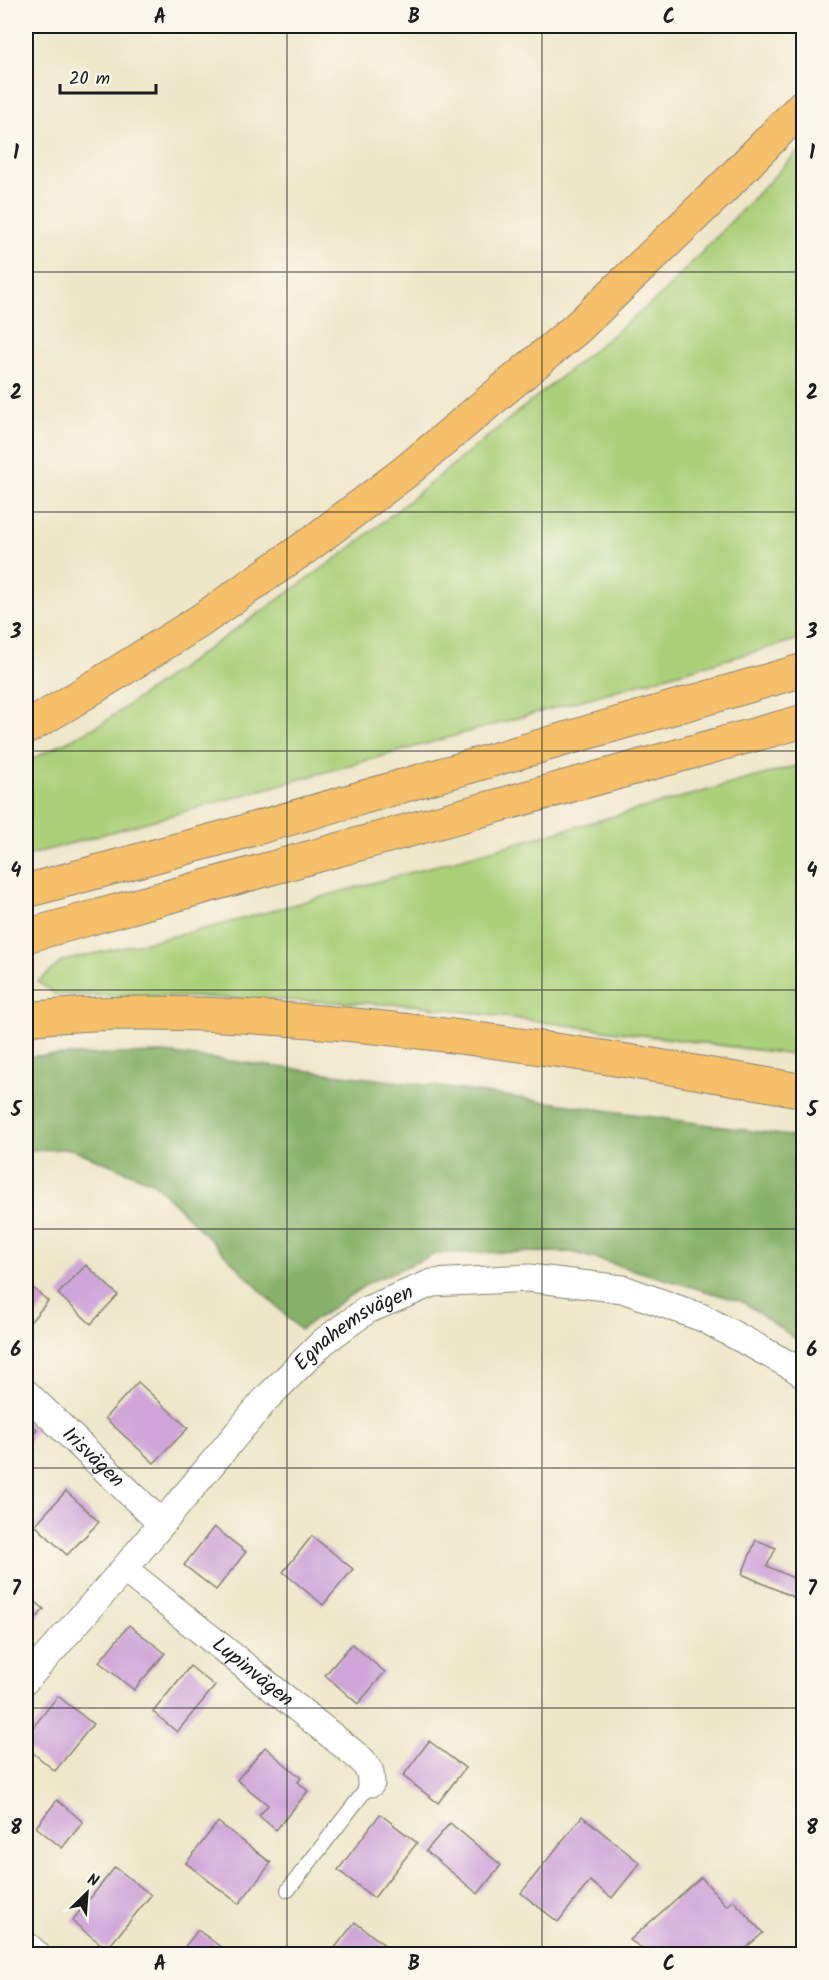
<svg xmlns="http://www.w3.org/2000/svg" width="829" height="1980" font-family="Kalam,sans-serif">
<style>
.green{fill:#abd07a;stroke:#64764b;stroke-width:1.5}
.forest{fill:#88b26a;stroke:#526743;stroke-width:1.5}
.building{fill:#cea6d9}
.lines{fill:none;stroke-linecap:round;stroke-linejoin:round}
.lane-casing{stroke:#858172;stroke-width:16}
.street-casing{stroke:#858172;stroke-width:29}
.highway-casing{stroke:#858172;stroke-width:35}
.lane{stroke:#fff;stroke-width:14}
.street{stroke:#fff;stroke-width:27}
.highway{stroke:#f6c06b;stroke-width:33}
.grid{fill:none;stroke:#1c1c1c;stroke-width:1.5;stroke-opacity:0.55}
.labels{text-anchor:middle;dominant-baseline:central;stroke-width:4.5;stroke-linejoin:round;paint-order:stroke}
.street-label{font-size:21px;fill:#1c1c1c;stroke:#fbf7ec}
.neatline{fill:none;stroke:#1c1c1c;stroke-width:2}
.grid-label{font-size:20px;text-anchor:middle;font-weight:bold;fill:#1c1c1c}
</style>
<rect width="100%" height="100%" fill="#fbf7ec"/>
<filter id="ink" filterUnits="userSpaceOnUse"><feTurbulence type="fractalNoise" baseFrequency=".0167" numOctaves="2"/><feDisplacementMap in="SourceGraphic" scale="12" xChannelSelector="R" yChannelSelector="G"/><feConvolveMatrix kernelMatrix="1 2 1 2 8 2 1 2 1" color-interpolation-filters="sRGB"/></filter>
<filter id="wash" filterUnits="userSpaceOnUse"><feTurbulence type="fractalNoise" baseFrequency=".008" numOctaves="4" result="noise"/><feDisplacementMap in="SourceGraphic" scale="24" xChannelSelector="R" yChannelSelector="G"/><feGaussianBlur stdDeviation="1.35" result="paint"/><feColorMatrix in="noise" values="0 0 0 0 0 0 0 0 0 0 0 0 0 0 0 0 0 1.4 0 .05"/><feComposite in="paint" operator="in"/></filter>
<g filter="url(#wash)">
<rect width="100%" height="100%" fill="#eee6c9"/>
<g class="green">
<path d="M 803,146 L 803,638 L 26,856 L 26,762 L 101,724 L 347,551 L 660,296 Z"/>
<path d="M 803,764 L 803,1056 L 413,1005 L 200,997 L 56,995 L 38,982 L 62,961 L 209,928 Z"/>
</g>
<path class="forest" d="M 164,1053 L 441,1087 L 803,1138 L 803,1344 L 743,1302 L 572,1252 L 438,1253 L 370,1282 L 300,1330 L 154,1183 L 72,1149 L 26,1150 L 26,1056 Z"/>
<g id="blocks">
<g class="building">
<path d="M 86,1265 L 118,1295 L 91,1324 L 58,1294 Z"/>
<path d="M 26,1282 L 48,1301 L 26,1327 Z"/>
<path d="M 138,1382 L 188,1428 L 154,1463 L 105,1418 Z"/>
<path d="M 26,1421 L 37,1429 L 26,1445 Z"/>
<path d="M 66,1491 L 99,1522 L 67,1555 L 35,1525 Z"/>
<path d="M 214,1527 L 246,1552 L 216,1590 L 184,1565 Z"/>
<path d="M 312,1536 L 353,1569 L 323,1605 L 283,1572 Z"/>
<path d="M 756,1540 L 776,1548 L 767,1566 L 804,1583 L 804,1602 L 742,1574 Z"/>
<path d="M 26,1593 L 44,1609 L 26,1631 Z"/>
<path d="M 129,1625 L 165,1653 L 134,1690 L 99,1662 Z"/>
<path d="M 352,1644 L 385,1672 L 358,1704 L 325,1675 Z"/>
<path d="M 190,1666 L 215,1686 L 177,1732 L 153,1712 Z"/>
<path d="M 58,1696 L 93,1724 L 55,1771 L 26,1747 L 26,1736 Z"/>
<path d="M 429,1741 L 465,1768 L 438,1803 L 403,1776 Z"/>
<path d="M 265,1747 L 301,1778 L 298,1782 L 308,1791 L 276,1830 L 259,1816 L 268,1805 L 237,1780 Z"/>
<path d="M 57,1800 L 83,1822 L 62,1848 L 36,1827 Z"/>
<path d="M 380,1814 L 417,1843 L 374,1898 L 338,1870 Z"/>
<path d="M 582,1816 L 640,1863 L 612,1898 L 590,1881 L 558,1922 L 521,1893 Z"/>
<path d="M 218,1822 L 271,1863 L 239,1904 L 186,1863 Z"/>
<path d="M 450,1823 L 501,1865 L 478,1894 L 426,1851 Z"/>
<path d="M 115,1867 L 151,1895 L 107,1949 L 72,1921 Z"/>
<path d="M 701,1877 L 727,1906 L 733,1900 L 763,1933 L 739,1954 L 650,1954 L 630,1940 Z"/>
<path d="M 355,1922 L 396,1954 L 330,1954 Z"/>
<path d="M 198,1930 L 230,1954 L 179,1954 Z"/>
</g>
</g>
</g>
<g filter="url(#ink)">
<use href="#blocks" fill-opacity="0" stroke="#858172" stroke-width="1.5"/>
<g class="lines">
<defs>
<path id="lane" d="M 288,1890 L 371,1783"/>
<g id="street">
<path id="s1" d="M 26,1393 L 161,1523"/>
<path id="s2" d="M 124,1569 L 362,1760 L 370,1772 L 371,1783"/>
<path id="s3" d="M 26,1680 L 124,1569 L 265,1400 L 323,1342 L 367,1310 L 432,1283 L 529,1278 L 623,1289 L 703,1318 L 795,1368 L 804,1375"/>
<path d="M 26,1945 L 36,1954"/>
</g>
<g id="highway">
<path d="M 26,728 L 67,704 L 200,621 L 310,544 L 404,473 L 577,328 L 724,187 L 804,105"/>
<path d="M 26,891 L 229,836 L 804,670"/>
<path d="M 26,936 L 804,721"/>
<path d="M 26,1019 C 135,1007 247,1015 355,1025 C 506,1040 655,1064 804,1091"/>
</g>
</defs>
<use href="#lane" class="lane-casing"/>
<use href="#street" class="street-casing"/>
<use href="#highway" class="highway-casing"/>
<use href="#lane" class="lane"/>
<use href="#street" class="street"/>
<use href="#highway" class="highway"/>
</g>
</g>
<path class="grid" d="M 287,26 L 287,1954M 542,26 L 542,1954M 26,272 L 804,272M 26,512 L 804,512M 26,751 L 804,751M 26,990 L 804,990M 26,1229 L 804,1229M 26,1468 L 804,1468M 26,1708 L 804,1708"/>
<g class="labels">
<g class="street-label">
<text stroke="none"><textPath href="#s3" startOffset="484">Egnahemsvägen</textPath></text>
<text stroke="none"><textPath href="#s1" startOffset="93">Irisvägen</textPath></text>
<text stroke="none"><textPath href="#s2" startOffset="165">Lupinvägen</textPath></text>
</g>
</g>
<rect width="829" height="1980" fill="none" stroke="#fbf7ec" stroke-width="66"/>
<g transform="translate(87 1893) rotate(25)" stroke="#fbf7ec" stroke-width="4.5" paint-order="stroke">
<path d="M0-4.5L10 22L0 15L-10 22Z" fill="#1c1c1c"/>
<text y="-9" font-size="16" font-weight="bold" text-anchor="middle" fill="#1c1c1c">N</text>
</g>
<path d="M60 84v9h96v-9" fill="none" stroke="#1c1c1c" stroke-width="3"/>
<text x="69" y="84" font-size="18" fill="#1c1c1c" stroke="#fbf7ec" stroke-width="4.5" paint-order="stroke">20 m</text>
<rect x="33" y="33" width="763" height="1914" class="neatline"/>
<g class="grid-label">
<text x="160" y="23">A</text>
<text x="414" y="23">B</text>
<text x="669" y="23">C</text>
<text x="16" y="159">1</text>
<text x="812" y="159">1</text>
<text x="16" y="399">2</text>
<text x="812" y="399">2</text>
<text x="16" y="638">3</text>
<text x="812" y="638">3</text>
<text x="16" y="877">4</text>
<text x="812" y="877">4</text>
<text x="16" y="1116">5</text>
<text x="812" y="1116">5</text>
<text x="16" y="1356">6</text>
<text x="812" y="1356">6</text>
<text x="16" y="1595">7</text>
<text x="812" y="1595">7</text>
<text x="16" y="1834">8</text>
<text x="812" y="1834">8</text>
<text x="160" y="1970">A</text>
<text x="414" y="1970">B</text>
<text x="669" y="1970">C</text>
</g>
</svg>
